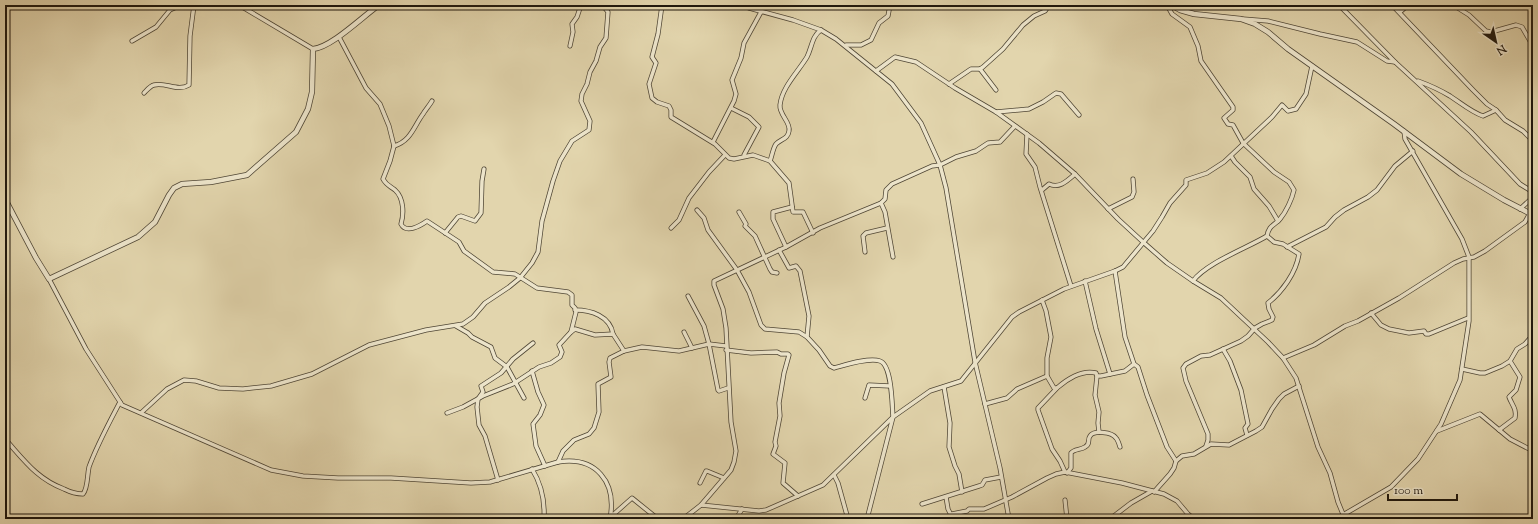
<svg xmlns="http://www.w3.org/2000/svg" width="1538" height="524" font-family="'Sorts Mill Goudy',serif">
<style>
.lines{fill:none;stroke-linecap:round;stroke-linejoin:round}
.minor-casing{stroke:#4f4635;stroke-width:5}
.tertiary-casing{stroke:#4f4635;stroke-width:6}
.minor{stroke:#ece4ca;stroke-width:3.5}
.tertiary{stroke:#ece4ca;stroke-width:4.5}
</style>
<rect width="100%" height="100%" fill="#e2d5ad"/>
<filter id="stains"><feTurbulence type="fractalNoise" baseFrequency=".005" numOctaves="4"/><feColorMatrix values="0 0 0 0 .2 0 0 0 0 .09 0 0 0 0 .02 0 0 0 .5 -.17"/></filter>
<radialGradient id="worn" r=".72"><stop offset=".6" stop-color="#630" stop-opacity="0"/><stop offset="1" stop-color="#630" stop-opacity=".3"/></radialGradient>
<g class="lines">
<defs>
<g id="minor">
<path d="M 239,5 L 313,49"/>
<path d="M 662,5 L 658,34 L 652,57 L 656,63 L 649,84 L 652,98 L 657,102 L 669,106 L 671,110 L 671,117 L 715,144 L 729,158 L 734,159 L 753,155 L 770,161 L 789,183 L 793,212 L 803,212 L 813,233"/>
<path d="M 744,5 L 749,8 L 793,20 L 821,30 L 836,39 L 892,84 L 921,123 L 940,165 L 946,188 L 975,362 L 1000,468 L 1009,519"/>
<path d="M 1167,5 L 1172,14 L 1190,27 L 1198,46 L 1201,61 L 1233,107 L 1233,110 L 1224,118 L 1228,124 L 1233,125 L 1243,143 L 1274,172 L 1289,182 L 1294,190 C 1292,199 1286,212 1280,219 C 1274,226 1269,225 1267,236 C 1247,248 1206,263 1193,281"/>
<path d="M 1339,5 L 1395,62 L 1471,132 L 1520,184 L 1533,192"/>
<path d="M 1392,5 L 1473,90 L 1487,104 L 1496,110"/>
<path d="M 1453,5 L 1469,15 L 1486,31 L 1491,32 L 1516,25 L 1522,27 L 1533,46"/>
<path d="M 1400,12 L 1408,5"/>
<path d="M 1243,19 L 1268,21 L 1320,34 L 1357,42 L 1387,61 L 1395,62"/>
<path d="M 339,37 L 366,88 L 380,104 L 389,126 L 394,146 L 390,161 L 383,179 C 386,185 390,186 395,190 C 404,198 404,214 401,224 C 406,234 420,226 427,221 L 459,242 L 464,251 L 493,272 L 515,274 L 537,288 L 568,292 L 572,295 L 572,305 L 575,308 L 576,312 L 571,332 L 559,345 L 562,352 L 560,357 L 551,363 L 539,367 L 513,384 L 483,396 L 463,407 L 447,413"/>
<path d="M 132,41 L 156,27 L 170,10 L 181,5"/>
<path d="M 846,45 L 861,45 L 871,40 L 879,23 L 888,16 L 890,5"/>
<path d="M 570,46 L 573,32 L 572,24 L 577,17 L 580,8 L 584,5"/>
<path d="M 980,69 L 996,90"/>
<path d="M 876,71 L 895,57 L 916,62 L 955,88 L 996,112 L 1039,143 L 1075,174 L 1118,219 L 1143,242 L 1167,263 L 1193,281 L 1221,298 L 1268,342 L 1283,358 L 1296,378 L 1318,447 L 1330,473 L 1338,502 L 1345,519"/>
<path d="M 1418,81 C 1429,85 1440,90 1450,96 C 1461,103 1471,112 1483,116 L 1496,110 L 1505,120 L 1523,131 L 1533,141"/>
<path d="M 949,84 L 971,69 L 980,69 L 983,67 L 1003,49 L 1023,25 L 1034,16 L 1045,11 L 1049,5"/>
<path d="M 144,93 C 147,90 150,86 154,85 C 166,82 178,92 189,85 L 190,36 L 194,5"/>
<path d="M 731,108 L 749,117 L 759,127 L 744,155 L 745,156"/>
<path d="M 996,112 L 1029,109 L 1043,102 L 1056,93 L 1061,94 L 1079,115"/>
<path d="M 1027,134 L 1026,154 L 1035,167 L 1040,187 L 1071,286"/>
<path d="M 713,142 L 734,101 L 736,94 L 732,80 L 741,58 L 744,43 L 761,12"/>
<path d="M 394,146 C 411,141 414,126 423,114 C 426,109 429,106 432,101"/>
<path d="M 1231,156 L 1235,162 L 1250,177 L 1254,189 L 1269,206 L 1278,221"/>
<path d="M 770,161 C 772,156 773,148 776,144 C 781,139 788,139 789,131 C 791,122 779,115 780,105 C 782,87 798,72 807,57 C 812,47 812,36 821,30"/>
<path d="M 1042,190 L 1049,184 C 1059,189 1067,181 1075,174"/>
<path d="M 881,203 L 885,212 L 893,257"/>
<path d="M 1108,209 L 1132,197 L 1134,192 L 1133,179"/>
<path d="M 1520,209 L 1532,198 L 1531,190 L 1533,188"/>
<path d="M 697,210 L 704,218 L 708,230 L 737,270 L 749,292 L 761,325 L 765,329 L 799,332 L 807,337"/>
<path d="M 739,212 L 746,224 L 745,226 L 755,236 L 770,269 L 772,272 L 777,273"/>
<path d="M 671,228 L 679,220 L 689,198 L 709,172 L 725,155"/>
<path d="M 445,233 L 458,217 L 461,216 L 475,221 L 481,213 L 482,181 L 484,169"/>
<path d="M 786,247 L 773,219 L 773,212 L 792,207"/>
<path d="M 1287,247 L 1326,227 L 1335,217 L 1344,210 L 1368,197 L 1377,190 L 1395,166 L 1413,151"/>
<path d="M 865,252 L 863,236 L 866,233 L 887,228"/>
<path d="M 1115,271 L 1125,337 L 1134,364 L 1138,367 L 1147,395 L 1167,447 L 1176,461"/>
<path d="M 49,279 L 86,349 L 122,405 L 271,470 L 303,476 L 338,478 L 391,478 L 471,483 L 490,482 L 558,462 C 596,456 617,482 610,519"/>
<path d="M 1085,281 L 1096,329 L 1110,374"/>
<path d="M 688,296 L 704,326 L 709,344 L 718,390 L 719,391 L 728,388"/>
<path d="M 1042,300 L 1046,311 L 1051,337 L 1047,358 L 1047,376"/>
<path d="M 575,310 C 591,310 610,316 613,334"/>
<path d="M 1371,313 L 1381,325 L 1389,329 L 1409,333 L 1424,331 L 1426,334 L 1429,334 L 1468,318"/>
<path d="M 456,326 L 468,333 L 472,337 L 491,347 L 495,358 L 507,367 L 524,398"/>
<path d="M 571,332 L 575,329 L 595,335 L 613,334 L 624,351"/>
<path d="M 684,332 L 692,348"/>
<path d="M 1223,349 L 1230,361 L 1241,390 L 1248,424 L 1245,428 L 1247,435"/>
<path d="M 726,350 L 751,353 L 777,352 L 781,354 L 788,354 L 789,355 L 784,373 L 779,403 L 780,416 L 775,442 L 776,446 L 773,454 L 785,463 L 783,483 L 798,496"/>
<path d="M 1283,358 L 1314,345 L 1345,326 L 1358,321 L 1399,298 L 1454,263 L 1463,259 L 1474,257 L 1485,251 L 1525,222 L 1530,213"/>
<path d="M 1462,369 L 1480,373 L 1485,373 L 1502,366 L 1510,361 L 1517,349 L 1525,344 L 1533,335"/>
<path d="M 532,371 L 538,392 L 544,405 L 540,415 L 533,424 L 536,446 L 545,466"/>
<path d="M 1097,376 L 1095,395 L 1099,412 L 1098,423 L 1099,432"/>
<path d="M 944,387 L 950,423 L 949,447 L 955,466 L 959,474 L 962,492"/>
<path d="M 1057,388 L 1038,408 L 1038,410 L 1052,449 L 1060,461 L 1065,472"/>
<path d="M 865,398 L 869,385 L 890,386"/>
<path d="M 985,404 L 1007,398 L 1017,389 L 1047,376 L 1054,388 L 1057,388 C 1066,380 1082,369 1096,373 L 1097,376 L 1101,376 L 1125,371 L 1134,364"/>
<path d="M 142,412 L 167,389 L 184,380 L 196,381 L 219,388 L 243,389 L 271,386 L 312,374 L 369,345 L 426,330 L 463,324 L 473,317 L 485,303 L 509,287 L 520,278 L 532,263 L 538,252 L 542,221 L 553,181 L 560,161 L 572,141 L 589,130 L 590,121 L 581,101 L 582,94 L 587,84 L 590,72 L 596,61 L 600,47 L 606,38 L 608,12 L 604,7 L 593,5"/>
<path d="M 1499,430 L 1515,418 C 1517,409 1512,405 1509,397 L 1516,390 L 1520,377 L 1510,361"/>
<path d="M 1437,431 L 1480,414 L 1510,439 L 1533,451"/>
<path d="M 5,439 C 24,460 37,479 64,489 C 70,492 76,494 83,494 C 88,488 87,476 89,467 C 97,445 109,423 120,402"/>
<path d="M 1206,446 L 1208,440 L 1208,434 L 1186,381 L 1183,368 L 1186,364 L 1201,356 L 1210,355 L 1241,341 L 1248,336 L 1255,328 L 1262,324 L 1272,320 L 1273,317 L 1269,309 L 1268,303 C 1282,292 1296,273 1299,254 L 1283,244 L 1274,242 L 1267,236"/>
<path d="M 558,462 L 563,451 L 574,440 L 589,434 L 594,428 L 599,412 L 598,384 L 611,377 L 609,362 L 610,358 L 624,351 L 642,347 L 679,351 L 709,344 L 726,346"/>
<path d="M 532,469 C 542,485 545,500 544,519"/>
<path d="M 1067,473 L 1071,468 L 1071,453 C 1074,449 1081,450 1085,447 C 1091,444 1087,440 1090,436 C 1094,430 1112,432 1116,438 C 1118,440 1119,444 1120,447"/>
<path d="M 834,475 L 838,483 L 848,519"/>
<path d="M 498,480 L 485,436 L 479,425 L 477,407 L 478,399 L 483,392 L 481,386 L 501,373 L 513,359 L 533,343"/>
<path d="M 700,483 L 706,471 L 707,471 L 724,478"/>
<path d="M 1154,492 L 1170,474 L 1174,468 L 1176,461 L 1182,456 L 1194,454 L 1211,444 L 1229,445 L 1256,431 L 1262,427 L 1272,409 L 1279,399 L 1284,394 L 1299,386"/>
<path d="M 946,497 L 948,509 L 951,515"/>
<path d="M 1065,500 L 1067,519"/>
<path d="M 922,504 L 979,486 L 982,485 L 985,480 L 1001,477"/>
<path d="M 701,505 L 759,511 L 766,510 L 823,485 L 893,417 C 892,405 892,365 880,361 C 869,357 845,365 834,368 L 830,366 L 819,350 L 807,337 L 809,316 L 800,271 L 796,266 L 789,268 L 779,250"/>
<path d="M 611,515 L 614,514 L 632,498 L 658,519"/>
<path d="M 683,519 L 701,505 L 731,470 L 734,462 L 736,451 L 731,422 L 726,328 L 723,309 L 714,285 L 714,281 L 786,247 L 820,228 L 881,203 L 885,199 L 886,190 L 892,184 L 932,166 L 940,165 L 956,157 L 976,151 L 988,143 L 1000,142 L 1015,126"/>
<path d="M 736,519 L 742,509"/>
<path d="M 867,519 L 893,417 L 930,391 L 961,381 L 1012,317 L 1019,312 L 1064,289 L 1115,271 L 1123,267 L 1153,231 L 1162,217 L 1170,203 L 1186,185 L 1186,180 L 1207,173 L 1224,162 L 1272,117 L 1282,105 L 1288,111 L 1296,109 L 1306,94 L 1312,66"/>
<path d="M 951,519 L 952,514 L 967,511 L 969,509 L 984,509 L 1012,497 L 1047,478 L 1056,474 L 1065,472 L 1122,483 L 1164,494 L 1177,501 L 1188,514 L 1194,519"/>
<path d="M 1110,519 L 1131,503 L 1152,491"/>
<path d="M 1336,519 L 1391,487 L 1418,459 L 1441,424 L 1460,380 L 1469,321 L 1469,257 L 1462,239 L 1405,139 L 1404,131"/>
</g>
<g id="tertiary">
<path d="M 1171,5 L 1180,10 L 1194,14 L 1241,19 L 1255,24 L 1268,32 L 1288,49 L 1394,124 L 1461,174 L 1504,200 L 1533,215"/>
<path d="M 5,199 L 36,258 L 49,279 L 138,237 L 155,222 L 169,195 L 174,188 L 182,184 L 211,182 L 247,175 L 296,132 L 308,109 L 312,92 L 313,49 C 332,47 362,17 379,5"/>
</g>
</defs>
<use href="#minor" class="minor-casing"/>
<use href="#tertiary" class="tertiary-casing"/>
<use href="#minor" class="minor"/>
<use href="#tertiary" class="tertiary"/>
</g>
<rect width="1538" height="524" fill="none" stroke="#e2d5ad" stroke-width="20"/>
<rect x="6" y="6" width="1526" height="512" fill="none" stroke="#1e170d" stroke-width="2"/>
<rect x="10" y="10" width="1518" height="504" fill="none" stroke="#1e170d"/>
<g transform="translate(1496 42) rotate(146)" stroke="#ece4ca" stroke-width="3" paint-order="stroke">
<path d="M0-3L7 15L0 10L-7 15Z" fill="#1e170d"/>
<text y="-6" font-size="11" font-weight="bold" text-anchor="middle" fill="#1e170d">N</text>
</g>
<path d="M1388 494v6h69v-6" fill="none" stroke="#1e170d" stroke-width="2"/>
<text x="1394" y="494" font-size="12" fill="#1e170d" stroke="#ece4ca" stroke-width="3" paint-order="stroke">100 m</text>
<rect width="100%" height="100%" filter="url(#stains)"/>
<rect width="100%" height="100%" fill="url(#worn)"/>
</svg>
